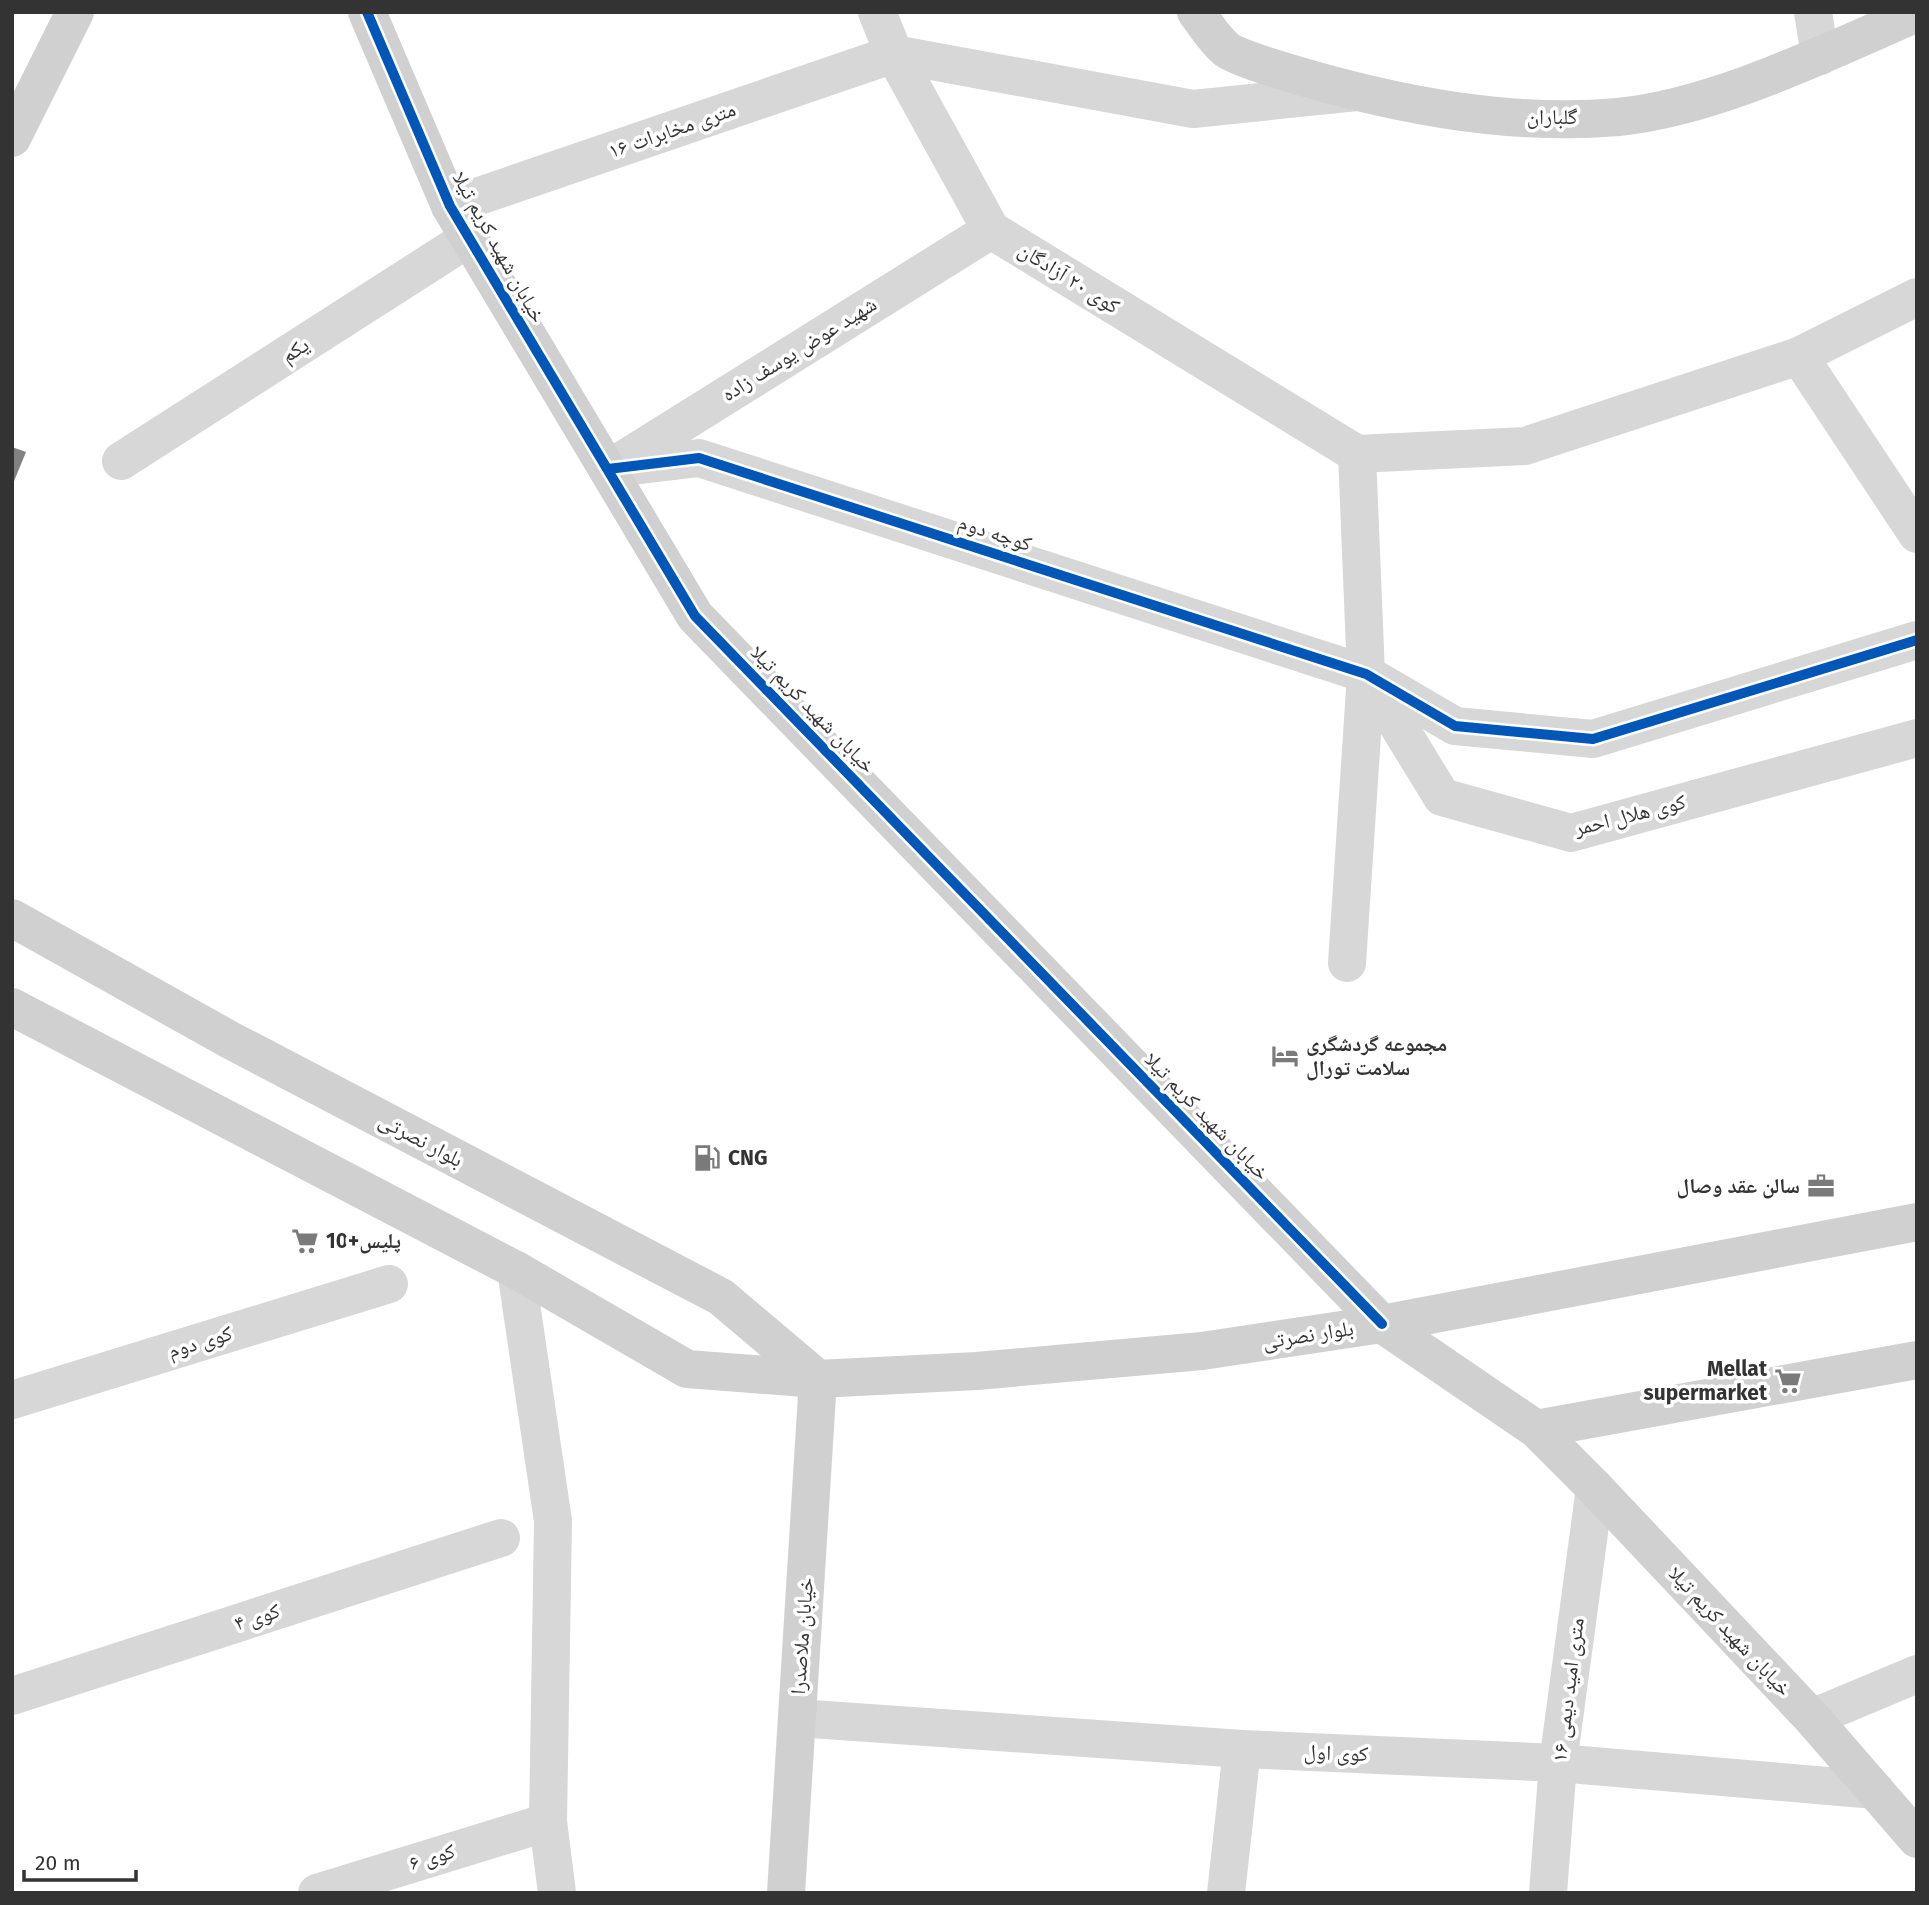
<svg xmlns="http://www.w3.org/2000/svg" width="1929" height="1905" font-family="'Fira Sans','Noto Naskh Arabic',sans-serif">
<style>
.building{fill:#818181}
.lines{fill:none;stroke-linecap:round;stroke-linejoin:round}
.street{stroke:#d7d7d7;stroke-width:38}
.secondary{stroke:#d0d0d0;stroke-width:38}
.cycleway-casing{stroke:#fff;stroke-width:15}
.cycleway{stroke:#0057b8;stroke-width:10}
.labels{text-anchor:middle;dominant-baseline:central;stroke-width:7;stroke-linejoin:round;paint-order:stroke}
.street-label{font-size:21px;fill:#333;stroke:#fff}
.poi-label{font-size:21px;font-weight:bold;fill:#333;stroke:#fff;text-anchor:start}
</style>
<rect width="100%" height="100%" fill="#fff"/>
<path class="building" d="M 12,447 L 26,452 L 12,486 Z"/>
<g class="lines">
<g class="street">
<path d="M 877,12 L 894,54 L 991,230 L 1357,454"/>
<path d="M 1813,12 L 1820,56"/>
<path d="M 450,206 L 894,54 L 1193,109 L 1357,92"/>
<path d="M 1799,356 L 1917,534"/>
<path d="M 1357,454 L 1525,446 L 1799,356 L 1917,297"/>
<path d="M 121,461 L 469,238"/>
<path d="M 618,463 L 991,230"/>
<path d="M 608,469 L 699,458 L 1366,674 L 1455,726 L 1593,739 L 1917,640"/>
<path d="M 1369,678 L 1442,797 L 1571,833 L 1917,738"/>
<path d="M 1347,963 L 1366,674 L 1357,454"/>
<path d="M 516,1270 L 553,1521 L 548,1822 L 557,1893"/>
<path d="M 12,1400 L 389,1284"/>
<path d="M 12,1696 L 501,1538"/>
<path d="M 797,1718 L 1242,1749 L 1558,1763 L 1875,1790"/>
<path d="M 1812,1718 L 1917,1674"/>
<path d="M 317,1893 L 548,1822"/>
<path d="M 1226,1893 L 1242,1749"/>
<path d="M 1548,1893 L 1558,1763 L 1595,1488"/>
</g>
<g class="secondary">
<path d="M 367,12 L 450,206 L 695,616 L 1382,1324 L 1536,1429 L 1595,1488 L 1812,1718 L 1917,1839"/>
<path d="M 1196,12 C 1205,24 1214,39 1226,49 C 1237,60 1331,85 1351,90 C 1438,112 1528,125 1618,117 C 1716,107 1827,52 1917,13"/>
<path d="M 12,138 L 75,12"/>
<path d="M 12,918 L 230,1040 L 721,1297 L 818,1379"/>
<path d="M 12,1007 L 516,1270 L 687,1369 L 818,1379 L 977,1371 L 1202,1351 L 1382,1324 L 1917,1222"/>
<path d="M 1536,1429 L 1917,1360"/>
<path d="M 786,1893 L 818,1379"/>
</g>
<defs>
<g id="cycleway">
<path d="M 367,12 L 450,206 L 695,616 L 1382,1324"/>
<path d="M 608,469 L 699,458 L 1366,674 L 1455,726 L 1593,739 L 1917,640"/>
</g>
</defs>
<use href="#cycleway" class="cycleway-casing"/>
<use href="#cycleway" class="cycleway"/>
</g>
<defs>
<symbol id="hotel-bare" viewBox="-9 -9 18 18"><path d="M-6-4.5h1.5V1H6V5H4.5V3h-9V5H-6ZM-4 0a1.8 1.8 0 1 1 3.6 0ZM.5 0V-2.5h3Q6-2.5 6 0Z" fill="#7a7a7a" stroke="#fff" stroke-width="2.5" paint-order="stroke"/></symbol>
<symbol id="fuel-bare" viewBox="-9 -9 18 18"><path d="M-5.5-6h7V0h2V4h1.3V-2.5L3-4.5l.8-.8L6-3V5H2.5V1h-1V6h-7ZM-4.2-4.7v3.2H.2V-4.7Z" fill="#7a7a7a" stroke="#fff" stroke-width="2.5" paint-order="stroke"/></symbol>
<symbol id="office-bare" viewBox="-9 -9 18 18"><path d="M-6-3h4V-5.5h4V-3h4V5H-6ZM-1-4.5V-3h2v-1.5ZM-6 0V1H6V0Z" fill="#7a7a7a" stroke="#fff" stroke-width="2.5" paint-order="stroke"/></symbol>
<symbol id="supermarket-bare" viewBox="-9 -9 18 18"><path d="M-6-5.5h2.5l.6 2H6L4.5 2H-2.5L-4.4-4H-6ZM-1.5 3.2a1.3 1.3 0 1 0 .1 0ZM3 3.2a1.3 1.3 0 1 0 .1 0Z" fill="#7a7a7a" stroke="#fff" stroke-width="2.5" paint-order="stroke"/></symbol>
</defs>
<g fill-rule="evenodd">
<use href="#hotel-bare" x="1266" y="1037" width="38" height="38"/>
<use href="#fuel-bare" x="688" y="1139" width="38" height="38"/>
<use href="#office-bare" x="1802" y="1167" width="38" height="38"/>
<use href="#supermarket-bare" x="286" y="1222" width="38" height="38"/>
<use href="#supermarket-bare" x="1769" y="1362" width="38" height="38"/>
</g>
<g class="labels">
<g class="street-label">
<text x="1552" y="117">گلباران</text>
<text transform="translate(672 130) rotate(-19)">۱۶ متری مخابرات</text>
<text transform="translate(499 247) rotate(61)">خیابان شهید کریم تیلا</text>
<text transform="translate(1069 278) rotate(32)">کوی ۲۰ آزادگان</text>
<text transform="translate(799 349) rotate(-32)">شهید عوض یوسف زاده</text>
<text transform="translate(295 350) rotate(-33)">یکم</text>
<text transform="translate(995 533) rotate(18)">کوچه دوم</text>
<text transform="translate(813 709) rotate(46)">خیابان شهید کریم تیلا</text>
<text transform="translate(1630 815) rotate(-14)">کوی هلال احمر</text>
<text transform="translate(1207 1116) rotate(46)">خیابان شهید کریم تیلا</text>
<text transform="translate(421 1140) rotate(28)">بلوار نصرتی</text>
<text transform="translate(1308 1335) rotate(-9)">بلوار نصرتی</text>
<text transform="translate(200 1342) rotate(-17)">کوی دوم</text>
<text transform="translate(257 1617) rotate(-18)">کوی ۴</text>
<text transform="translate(1730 1631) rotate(47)">خیابان شهید کریم تیلا</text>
<text transform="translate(802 1636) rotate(-86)">خیابان ملاصدرا</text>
<text transform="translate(1568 1690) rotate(-83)">۱۶ متری امید دیمی</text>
<text transform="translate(1336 1753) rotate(2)">کوی اول</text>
<text transform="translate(432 1857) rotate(-17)">کوی ۶</text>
</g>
<g class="poi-label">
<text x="1306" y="1044">مجموعه گردشگری<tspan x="1306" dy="24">سلامت تورال</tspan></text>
<text x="728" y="1158">CNG</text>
<text x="1800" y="1186" text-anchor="end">سالن عقد وصال</text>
<text x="326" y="1241">پلیس+10</text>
<text x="1767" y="1369" text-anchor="end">Mellat<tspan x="1767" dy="24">supermarket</tspan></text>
</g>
</g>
<rect width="1929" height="1905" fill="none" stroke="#333333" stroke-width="28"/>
<path d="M24 1870v10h112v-10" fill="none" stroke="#333333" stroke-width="3.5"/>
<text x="35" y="1870" font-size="21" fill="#333333" stroke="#ffffff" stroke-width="5" paint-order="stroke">20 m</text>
</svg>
